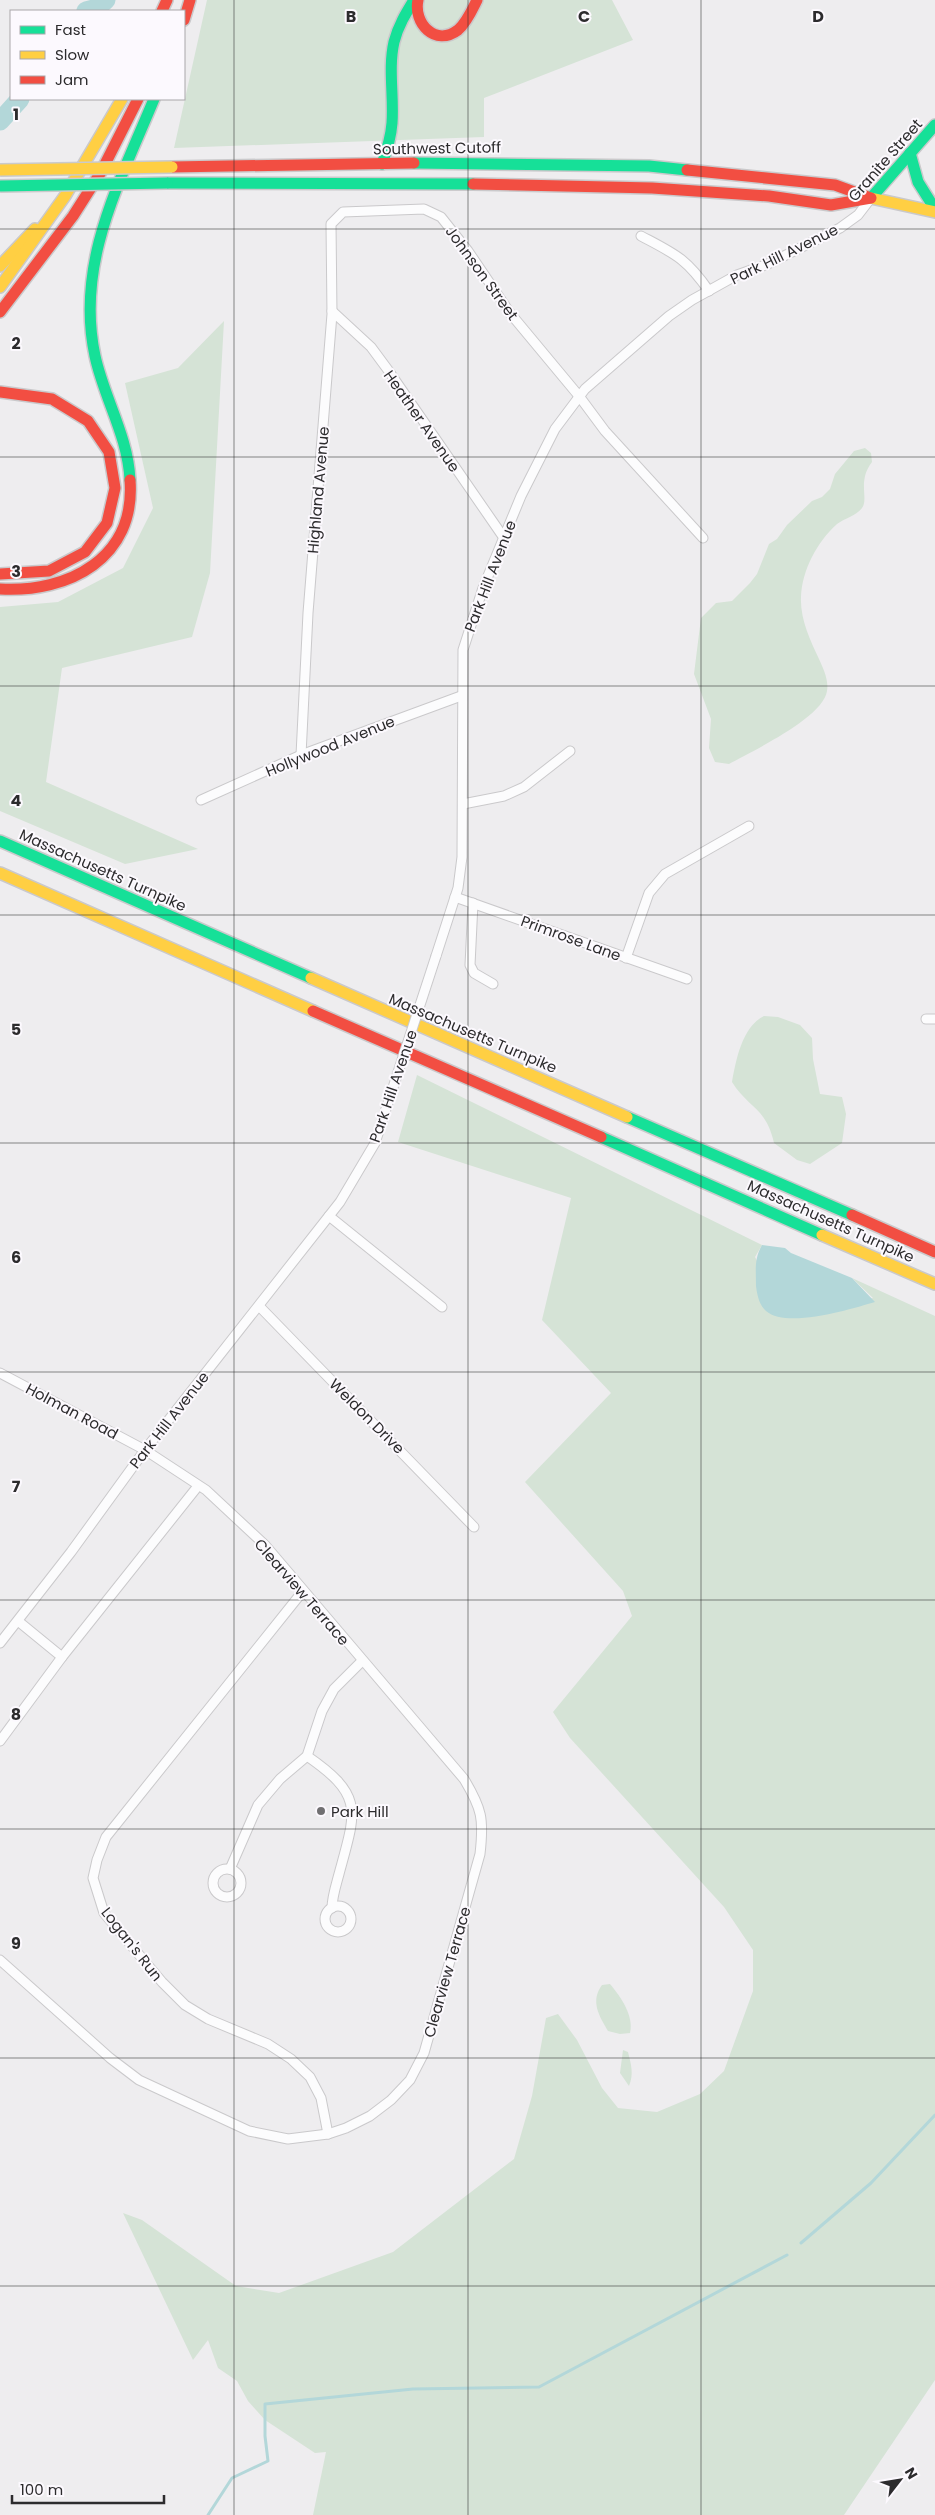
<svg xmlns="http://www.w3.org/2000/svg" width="935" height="2515" font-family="Poppins,sans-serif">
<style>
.green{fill:#d5e3d6}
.water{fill:#b3d7d9}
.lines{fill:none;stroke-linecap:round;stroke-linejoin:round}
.stream{stroke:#b3d7d9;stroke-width:3}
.river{stroke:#b3d7d9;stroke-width:19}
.street-casing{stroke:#cac9cb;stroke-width:11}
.fast-casing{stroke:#cac9cb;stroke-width:14}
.slow-casing{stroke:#cac9cb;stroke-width:14}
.jam-casing{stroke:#cac9cb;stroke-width:14}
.street{stroke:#fcfcfd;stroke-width:9}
.fast{stroke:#16e098;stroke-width:11}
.slow{stroke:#ffcf43;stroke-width:11}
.jam{stroke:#f24e42;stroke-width:11}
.street-bridge-casing{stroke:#cac9cb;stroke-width:11;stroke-linecap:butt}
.fast-bridge-casing{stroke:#cacacb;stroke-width:14;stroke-linecap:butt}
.slow-bridge-casing{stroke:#cacacb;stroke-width:14;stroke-linecap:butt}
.street-bridge{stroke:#fcfcfd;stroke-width:9}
.fast-bridge{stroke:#16e098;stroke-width:11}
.slow-bridge{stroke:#ffcf43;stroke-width:11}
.grid{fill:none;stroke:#2c2b2d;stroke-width:1;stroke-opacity:0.55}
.poi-dot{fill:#706f71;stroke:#fcf9fe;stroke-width:2}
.labels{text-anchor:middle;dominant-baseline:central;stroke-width:4;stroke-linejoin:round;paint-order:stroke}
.street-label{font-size:15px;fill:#2c2b2d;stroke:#fcf9fe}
.poi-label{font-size:15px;fill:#2c2b2d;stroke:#fcf9fe;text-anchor:start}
.grid-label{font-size:16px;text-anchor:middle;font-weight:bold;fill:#2c2b2d;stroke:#fcf9fe;stroke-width:4;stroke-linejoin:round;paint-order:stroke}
</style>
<rect width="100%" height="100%" fill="#eeedef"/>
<g class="green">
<path d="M 207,0 L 612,0 L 633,40 L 484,98 L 484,137 L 174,148 Z"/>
<path d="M 224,321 L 210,573 L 192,637 L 62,668 L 46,782 L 198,849 L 125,864 L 0,811 L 0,607 L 58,602 L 123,568 L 153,508 L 125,383 L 178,368 Z"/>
<path d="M 865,448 L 871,453 L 872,462 C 857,481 869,499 862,508 C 856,516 845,518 837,524 C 817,542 802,570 801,597 C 800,619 810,640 819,659 C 823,668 829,680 827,691 C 823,718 752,751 729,764 L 715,762 L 709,748 L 711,719 L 694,674 L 701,618 L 716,603 L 732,601 L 750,583 L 757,574 L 769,544 L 777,539 L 787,525 L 812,501 L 822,497 L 830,489 L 835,474 L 854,451 Z"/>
<path d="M 764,1016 L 778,1017 L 800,1025 L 812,1038 L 813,1059 L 820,1094 L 842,1097 L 846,1114 L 842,1143 L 810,1164 L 797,1160 L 774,1143 C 766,1107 748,1108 732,1082 C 736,1060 742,1027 764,1016 Z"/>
<path d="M 417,1075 L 762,1245 L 755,1257 L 787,1318 L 873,1298 L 852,1278 L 935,1316 L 935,2380 L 844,2515 L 313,2515 L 326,2452 L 315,2453 L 265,2420 L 248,2401 L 237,2381 L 218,2368 L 208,2340 L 193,2360 L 123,2213 L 142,2220 L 236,2286 L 279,2293 L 393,2252 L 514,2159 L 532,2096 L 546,2018 L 558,2014 L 577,2040 L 602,2088 L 618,2108 L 657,2112 L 700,2094 L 724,2071 L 753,1991 L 753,1950 L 724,1907 L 570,1738 L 553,1712 L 632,1616 L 623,1591 L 525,1482 L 611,1393 L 542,1320 L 571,1198 L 398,1142 Z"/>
<path d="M 610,1984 C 621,1997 634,2016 630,2033 L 620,2034 L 608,2031 C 599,2016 590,2001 602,1985 Z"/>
<path d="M 623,2050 L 628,2052 C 631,2064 634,2074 629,2086 L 620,2073 Z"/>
</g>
<path class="water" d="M 762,1245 L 785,1248 L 791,1253 L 852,1278 L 875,1302 C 851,1309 787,1329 766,1311 C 759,1305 757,1294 756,1286 C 756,1270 754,1259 762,1245 Z"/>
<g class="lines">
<g class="stream">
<path d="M 801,2243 L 871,2183 L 935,2115"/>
<path d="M 208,2515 L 232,2478 L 268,2461 L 265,2436 L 265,2404 L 413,2389 L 539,2387 L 787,2255"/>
</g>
<g class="river">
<path d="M 86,11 L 97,8 L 106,0"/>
<path d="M 0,121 L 20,99"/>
</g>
<defs>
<g id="street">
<path d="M 641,236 C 675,254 686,258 709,291"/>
<path d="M 332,311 L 371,347 L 388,370 L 504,538"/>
<path d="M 301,755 L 308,613 L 332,314 L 331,224 L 343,212 L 424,209 L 441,217 L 468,251 L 510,313 L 579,396 L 605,431 L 703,538"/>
<path d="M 201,800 L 301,755 L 461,696"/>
<path d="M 463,804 L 504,796 L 524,787 L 570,751"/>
<path d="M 455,897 L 687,979"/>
<path d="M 473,903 L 470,965 L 474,973 L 493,984"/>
<path d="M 436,956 L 458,888 L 462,857 L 463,650 L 483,588 L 521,496 L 555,429 L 585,389 L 669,316 L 692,300 L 737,275 L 768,264 L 840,228 L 858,215 L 871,198"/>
<path d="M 626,958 L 649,893 L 665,874 L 749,826"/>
<path d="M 926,1019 L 935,1019"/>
<path d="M 329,1216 L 442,1307"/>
<path d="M 259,1306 L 474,1527"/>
<path d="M 0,1373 L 145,1450 L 206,1490 L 265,1545 L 464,1779 C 482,1809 484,1819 480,1854 L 424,2053 L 410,2080 L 391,2100 L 370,2116 L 346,2128 L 328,2134 L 288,2139 L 249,2131 L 139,2080 L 110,2058 L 0,1960"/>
<path d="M 303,1591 L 106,1837 L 97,1860 L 93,1878 L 104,1913 L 162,1982 L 185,2005 L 208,2019 L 268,2044 L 291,2059 L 310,2077 L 321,2098 L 328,2134"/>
<path d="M 18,1621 L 62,1657 L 198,1486"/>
<path d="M 0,1643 L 71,1552 L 145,1450 L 340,1202 L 375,1143 L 385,1112"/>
<path d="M 0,1741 L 62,1657"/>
<path d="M 307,1756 C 365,1796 356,1811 339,1874 C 336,1885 332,1897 332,1908"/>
<path d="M 230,1869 L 258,1805 L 280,1779 L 307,1756 L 322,1711 L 334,1689 L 362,1661"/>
<circle cx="227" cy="1883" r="14"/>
<circle cx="338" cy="1919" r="13"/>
</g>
<g id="fast">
<path d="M 910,153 L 918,182 L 935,209"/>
<path d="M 414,163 L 649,166 L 687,170"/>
<path d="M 382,164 C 387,150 391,137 392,123 C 394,96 388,68 394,42 C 398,26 406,13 414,0"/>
<path d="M 167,183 L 473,184"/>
<path d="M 871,198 L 935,125"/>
<path d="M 130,480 C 128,436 104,398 95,356 C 75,263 120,182 154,99"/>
<path d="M 0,841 L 311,978"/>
<path d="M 627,1117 L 852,1215"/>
<path d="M 601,1137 L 822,1235"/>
</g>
<g id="slow">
<path d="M 871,198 L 935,212"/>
<path d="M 0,266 L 35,229"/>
<path d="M 0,287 L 65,196 L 122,99"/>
<path d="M 0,873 L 313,1011"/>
<path d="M 311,978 L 627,1117"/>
<path d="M 822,1235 L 935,1284"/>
</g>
<g id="jam">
<path d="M 418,0 C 413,23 435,47 458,30 C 467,22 472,10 477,0"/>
<path d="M 162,11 L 167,0"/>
<path d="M 184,20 L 190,0"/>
<path d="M 172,167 L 414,163"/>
<path d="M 687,170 L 835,185 L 868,197"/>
<path d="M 473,184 L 652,188 L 769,196 L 831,205 L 871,198"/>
<path d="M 0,312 L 73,216 L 101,172 L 138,99"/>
<path d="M 0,392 L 52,399 L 88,421 L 109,452 L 115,488 L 107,523 L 85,552 L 49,571 L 0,574"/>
<path d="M 0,589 C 69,593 136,558 130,480"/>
<path d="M 313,1011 L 601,1137"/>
<path d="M 852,1215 L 935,1252"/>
</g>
</defs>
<use href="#street" class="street-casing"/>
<use href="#fast" class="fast-casing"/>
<use href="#slow" class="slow-casing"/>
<use href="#jam" class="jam-casing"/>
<use href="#street" class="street"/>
<use href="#fast" class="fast"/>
<use href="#slow" class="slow"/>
<use href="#jam" class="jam"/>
<defs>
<path id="street-bridge" d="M 385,1112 L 436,956"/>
<path id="fast-bridge" d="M 0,186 L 167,183"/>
<path id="slow-bridge" d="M 0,170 L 172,167"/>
</defs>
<use href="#street-bridge" class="street-bridge-casing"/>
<use href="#fast-bridge" class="fast-bridge-casing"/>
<use href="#slow-bridge" class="slow-bridge-casing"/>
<use href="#street-bridge" class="street-bridge"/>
<use href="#fast-bridge" class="fast-bridge"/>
<use href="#slow-bridge" class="slow-bridge"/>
</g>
<path class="grid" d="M 234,0 L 234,2515M 468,0 L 468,2515M 701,0 L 701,2515M 0,229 L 935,229M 0,457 L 935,457M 0,686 L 935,686M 0,915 L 935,915M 0,1143 L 935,1143M 0,1372 L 935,1372M 0,1600 L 935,1600M 0,1829 L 935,1829M 0,2058 L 935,2058M 0,2286 L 935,2286"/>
<circle class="poi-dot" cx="321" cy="1811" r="5"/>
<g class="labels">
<g class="street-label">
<text transform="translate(437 148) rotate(-1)">Southwest Cutoff</text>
<text transform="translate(885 160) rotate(-49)">Granite Street</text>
<text transform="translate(784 254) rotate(-26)">Park Hill Avenue</text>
<text transform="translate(482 273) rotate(54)">Johnson Street</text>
<text transform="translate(422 421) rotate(55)">Heather Avenue</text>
<text transform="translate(318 490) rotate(-85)">Highland Avenue</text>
<text transform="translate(490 576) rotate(-69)">Park Hill Avenue</text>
<text transform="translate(330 746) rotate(-22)">Hollywood Avenue</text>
<text transform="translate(103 870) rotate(24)">Massachusetts Turnpike</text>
<text transform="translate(571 938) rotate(20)">Primrose Lane</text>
<text transform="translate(473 1033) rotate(23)">Massachusetts Turnpike</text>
<text transform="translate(393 1086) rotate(-71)">Park Hill Avenue</text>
<text transform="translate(831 1221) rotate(24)">Massachusetts Turnpike</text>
<text transform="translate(72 1411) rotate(28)">Holman Road</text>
<text transform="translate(367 1416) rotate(45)">Weldon Drive</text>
<text transform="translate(169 1420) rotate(-52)">Park Hill Avenue</text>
<text transform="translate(302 1592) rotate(49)">Clearview Terrace</text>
<text transform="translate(132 1944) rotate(52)">Logan's Run</text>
<text transform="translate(447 1972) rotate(-74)">Clearview Terrace</text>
</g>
<g class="poi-label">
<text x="331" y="1811">Park Hill</text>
</g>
</g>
<g class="grid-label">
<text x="351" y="22">B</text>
<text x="584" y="22">C</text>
<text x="818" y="22">D</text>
<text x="16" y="120">1</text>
<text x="16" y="349">2</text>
<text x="16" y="577">3</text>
<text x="16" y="806">4</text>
<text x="16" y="1035">5</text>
<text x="16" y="1263">6</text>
<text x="16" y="1492">7</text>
<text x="16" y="1720">8</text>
<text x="16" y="1949">9</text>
</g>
<rect x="10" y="10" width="175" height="90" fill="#fcf9fe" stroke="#a9a7aa"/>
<rect x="20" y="26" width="25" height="8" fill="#16e098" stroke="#a9a7aa"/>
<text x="55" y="35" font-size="15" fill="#2c2b2d">Fast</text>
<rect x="20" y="51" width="25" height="8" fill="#ffcf43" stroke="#a9a7aa"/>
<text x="55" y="60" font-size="15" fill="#2c2b2d">Slow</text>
<rect x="20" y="76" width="25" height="8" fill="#f24e42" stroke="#a9a7aa"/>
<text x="55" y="85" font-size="15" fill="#2c2b2d">Jam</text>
<g transform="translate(900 2480) rotate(59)" stroke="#fcf9fe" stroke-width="4" paint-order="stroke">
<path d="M0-4L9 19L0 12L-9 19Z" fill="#2c2b2d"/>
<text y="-8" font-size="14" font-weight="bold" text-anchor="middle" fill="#2c2b2d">N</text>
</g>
<path d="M12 2495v8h152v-8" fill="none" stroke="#2c2b2d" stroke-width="2.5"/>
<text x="20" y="2495" font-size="15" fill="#2c2b2d" stroke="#fcf9fe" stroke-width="4" paint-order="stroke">100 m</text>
</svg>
